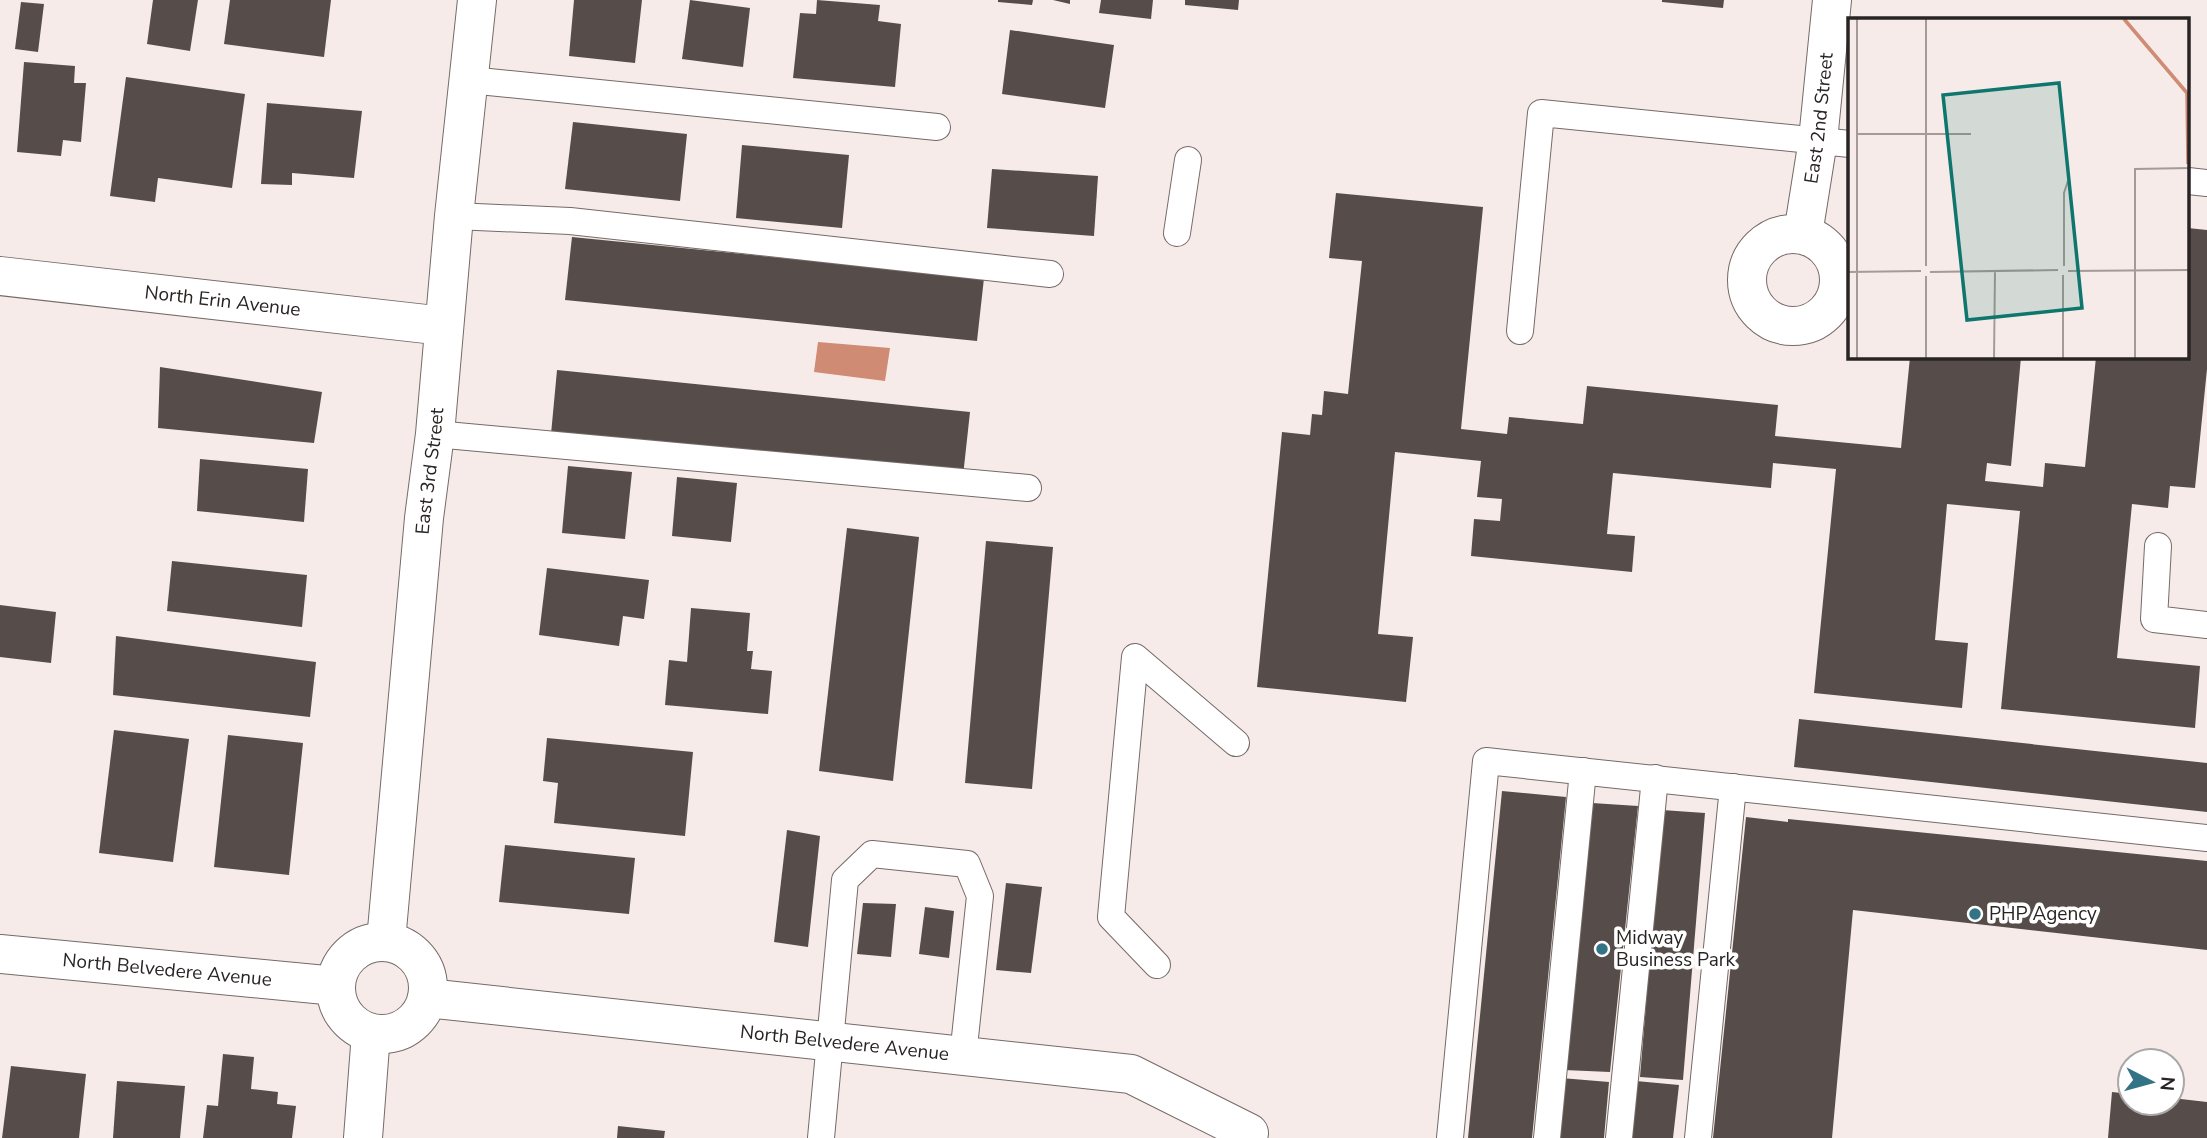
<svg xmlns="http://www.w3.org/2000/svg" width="2207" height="1138" font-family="'Nunito Sans',sans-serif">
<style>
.water{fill:#cf8b73}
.building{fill:#564d4a}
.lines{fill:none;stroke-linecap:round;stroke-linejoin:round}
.lane-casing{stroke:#746a67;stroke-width:28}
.street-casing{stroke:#746a67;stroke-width:40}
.lane{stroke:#fff;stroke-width:26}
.street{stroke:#fff;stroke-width:38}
.poi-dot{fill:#327386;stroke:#fff;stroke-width:2.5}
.labels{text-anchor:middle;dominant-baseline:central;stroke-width:7;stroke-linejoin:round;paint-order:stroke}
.street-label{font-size:19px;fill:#282423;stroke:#fff}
.poi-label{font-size:19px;fill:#282423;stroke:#fff;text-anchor:start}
.inset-river{fill:none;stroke:#cf8b73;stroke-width:3.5}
.inset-road{fill:none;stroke:#a49b99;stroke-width:2}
.view{fill:#0f766e;fill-opacity:0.15;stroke:#0f766e;stroke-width:3.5}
.inset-edge{fill:none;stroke:#282423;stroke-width:3.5}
</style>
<rect width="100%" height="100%" fill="#f6ebe8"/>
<path class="water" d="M 818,342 L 890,348 L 885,381 L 814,372 Z"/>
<g class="building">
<path d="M 153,0 L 198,0 L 190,51 L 147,44 Z"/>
<path d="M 230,0 L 331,0 L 324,57 L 224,44 Z"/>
<path d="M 574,0 L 642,0 L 635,63 L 569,56 Z"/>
<path d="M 690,0 L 750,8 L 743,67 L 682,59 Z"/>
<path d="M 817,0 L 880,5 L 878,21 L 901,24 L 895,87 L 793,78 L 800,13 L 816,14 Z"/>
<path d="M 998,0 L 1033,0 L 1032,5 L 998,2 Z"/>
<path d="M 1053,0 L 1070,0 L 1070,4 Z"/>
<path d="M 1101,0 L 1153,0 L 1151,19 L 1099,13 Z"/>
<path d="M 1185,0 L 1239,0 L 1238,10 L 1185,5 Z"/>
<path d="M 1662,0 L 1724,0 L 1723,8 L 1662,2 Z"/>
<path d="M 21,2 L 44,4 L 38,52 L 15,49 Z"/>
<path d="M 1010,30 L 1114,45 L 1105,108 L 1002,94 Z"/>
<path d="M 24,62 L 75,66 L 74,83 L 86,83 L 81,142 L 63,140 L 61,156 L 17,152 Z"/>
<path d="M 126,77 L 245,94 L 232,188 L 158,178 L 155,202 L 110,196 Z"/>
<path d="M 267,103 L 362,111 L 354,178 L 292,173 L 292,185 L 261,184 Z"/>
<path d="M 573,122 L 687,134 L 680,201 L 565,189 Z"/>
<path d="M 742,145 L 849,155 L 842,228 L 736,218 Z"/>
<path d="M 992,169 L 1098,176 L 1094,236 L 987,228 Z"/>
<path d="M 1336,193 L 1483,207 L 1461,429 L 1507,434 L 1509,417 L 1583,424 L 1587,386 L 1778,405 L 1775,436 L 1901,448 L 1910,357 L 2021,357 L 2011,466 L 1987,463 L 1985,481 L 2043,487 L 2045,463 L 2085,467 L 2096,357 L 2188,357 L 2188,228 L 2207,230 L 2207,369 L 2195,488 L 2170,486 L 2168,508 L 2132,504 L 2117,658 L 2200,666 L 2195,728 L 2001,709 L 2020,511 L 1947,504 L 1935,640 L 1968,643 L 1962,708 L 1814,693 L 1836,469 L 1773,463 L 1771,488 L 1613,473 L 1607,534 L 1635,536 L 1632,572 L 1471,556 L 1474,519 L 1500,521 L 1502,499 L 1477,497 L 1481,461 L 1395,452 L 1378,634 L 1413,637 L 1406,702 L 1257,687 L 1282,432 L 1310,435 L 1312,414 L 1322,415 L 1324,391 L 1348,394 L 1362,261 L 1329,258 Z"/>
<path d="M 572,237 L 984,278 L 977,341 L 565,300 Z"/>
<path d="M 160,367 L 322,392 L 314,443 L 158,428 Z"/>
<path d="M 557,370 L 970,412 L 963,476 L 551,434 Z"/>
<path d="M 200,459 L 308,469 L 304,522 L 197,511 Z"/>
<path d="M 568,466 L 632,472 L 625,539 L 562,533 Z"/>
<path d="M 677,477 L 737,483 L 731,542 L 672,536 Z"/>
<path d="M 847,528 L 919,537 L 893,781 L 819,771 Z"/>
<path d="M 986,541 L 1053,547 L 1032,789 L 965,783 Z"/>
<path d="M 172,561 L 307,575 L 302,627 L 167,611 Z"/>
<path d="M 547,568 L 649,580 L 644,619 L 623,616 L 619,646 L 539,635 Z"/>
<path d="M 0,605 L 56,612 L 51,663 L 0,657 Z"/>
<path d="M 691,608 L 750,613 L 747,651 L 753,651 L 751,669 L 772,671 L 768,714 L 665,705 L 669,660 L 687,662 Z"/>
<path d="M 116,636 L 316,662 L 310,717 L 113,695 Z"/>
<path d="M 1799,719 L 2207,763 L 2207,812 L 1794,767 Z"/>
<path d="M 114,730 L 189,739 L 173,862 L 99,853 Z"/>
<path d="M 228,735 L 303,743 L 289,875 L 214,867 Z"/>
<path d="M 547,738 L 693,752 L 685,836 L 554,823 L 558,783 L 543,781 Z"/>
<path d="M 1502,791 L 1566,797 L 1532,1138 L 1468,1138 Z"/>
<path d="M 1592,803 L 1638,806 L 1610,1072 L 1564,1070 Z"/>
<path d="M 1662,810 L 1705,813 L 1683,1080 L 1640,1077 Z"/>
<path d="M 1746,817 L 1788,822 L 1788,819 L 2207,861 L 2207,950 L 1853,910 L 1832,1138 L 1713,1138 Z"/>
<path d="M 787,830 L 820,836 L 808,947 L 774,942 Z"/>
<path d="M 505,845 L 635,858 L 629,914 L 499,902 Z"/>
<path d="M 1006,883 L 1042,887 L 1031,973 L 996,970 Z"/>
<path d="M 863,903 L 896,904 L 891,957 L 857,954 Z"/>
<path d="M 925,907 L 954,911 L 949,958 L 919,954 Z"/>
<path d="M 223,1054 L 254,1057 L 251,1089 L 278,1092 L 277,1104 L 296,1106 L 292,1138 L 203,1138 L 207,1105 L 218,1106 Z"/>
<path d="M 11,1066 L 86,1074 L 79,1138 L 2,1138 Z"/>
<path d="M 1561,1078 L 1609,1082 L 1604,1138 L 1555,1138 Z"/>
<path d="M 117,1081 L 185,1086 L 180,1138 L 113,1138 Z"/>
<path d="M 1636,1081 L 1679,1085 L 1673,1138 L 1630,1138 Z"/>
<path d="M 2112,1092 L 2130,1094 L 2130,1103 L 2172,1103 L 2172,1098 L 2207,1102 L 2207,1138 L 2108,1138 Z"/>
<path d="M 618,1126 L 665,1131 L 664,1138 L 617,1138 Z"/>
</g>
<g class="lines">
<defs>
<g id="lane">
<path d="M 469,80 L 937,127"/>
<path d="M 2188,181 L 2207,183"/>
<path d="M 454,216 L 570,221 L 1050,274"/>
<path d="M 1177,233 L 1188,160"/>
<path d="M 1520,331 L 1541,113 L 1850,144"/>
<path d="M 435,434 L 1028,488"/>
<path d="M 2158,546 L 2154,619 L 2207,625"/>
<path d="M 1157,965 L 1111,917 L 1135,657 L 1236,743"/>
<path d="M 821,1138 L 845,880 L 872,854 L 967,864 L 980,896 L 963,1056"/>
<path d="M 1450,1138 L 1486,761 L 2207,838"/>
<path d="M 1547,1138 L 1583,771"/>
<path d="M 1619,1138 L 1655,778"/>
<path d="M 1698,1138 L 1733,787"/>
</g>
<g id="street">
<circle cx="1793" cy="280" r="46"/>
<path id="s1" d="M 1803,234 L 1818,140 L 1832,0"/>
<path id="s2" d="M 0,276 L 444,326"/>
<path id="s3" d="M 386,941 L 424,518 L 435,434 L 454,216 L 477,0"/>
<circle cx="382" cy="988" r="46"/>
<path id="s4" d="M 0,954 L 336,986"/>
<path id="s5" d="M 427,998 L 1131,1074 L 1249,1133"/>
<path d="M 363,1138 L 371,1033"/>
</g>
</defs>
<use href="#lane" class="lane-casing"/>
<use href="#street" class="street-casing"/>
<use href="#lane" class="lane"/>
<use href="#street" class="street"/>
</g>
<g class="poi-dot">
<circle cx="1975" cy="914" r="7"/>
<circle cx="1602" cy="949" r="7"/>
</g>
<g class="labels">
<g class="street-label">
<text stroke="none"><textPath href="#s1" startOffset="117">East 2nd Street</textPath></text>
<text stroke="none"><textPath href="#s2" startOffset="224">North Erin Avenue</textPath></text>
<text stroke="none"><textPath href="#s3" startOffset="472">East 3rd Street</textPath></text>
<text stroke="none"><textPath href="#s4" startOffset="168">North Belvedere Avenue</textPath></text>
<text stroke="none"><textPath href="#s5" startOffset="420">North Belvedere Avenue</textPath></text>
</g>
<g class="poi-label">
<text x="1989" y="914">PHP Agency</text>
<text x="1616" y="938">Midway<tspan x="1616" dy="22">Business Park</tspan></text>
</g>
</g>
<g transform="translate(1848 18)">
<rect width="341" height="341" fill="#f6ebe8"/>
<path class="inset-river" d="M 276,1 L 339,75 L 340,146"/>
<path class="inset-road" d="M 9,1 L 9,341M 10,116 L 123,116M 78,248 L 78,1M 216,248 L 216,175 L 220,163M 220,253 L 342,252M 0,254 L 73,253M 82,254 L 210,252M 215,257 L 215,341M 78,341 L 78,258M 146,341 L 147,253M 287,341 L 287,151 L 342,150"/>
<path class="view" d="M 211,65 L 234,290 L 119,302 L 95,77 Z"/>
<rect width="341" height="341" class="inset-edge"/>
</g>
<g transform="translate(2151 1082) rotate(96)"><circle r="33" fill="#ffffff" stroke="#a9a7a7" stroke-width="2"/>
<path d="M0-5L12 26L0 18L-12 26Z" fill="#327386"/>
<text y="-10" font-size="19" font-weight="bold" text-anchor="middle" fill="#282423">N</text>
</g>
</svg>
